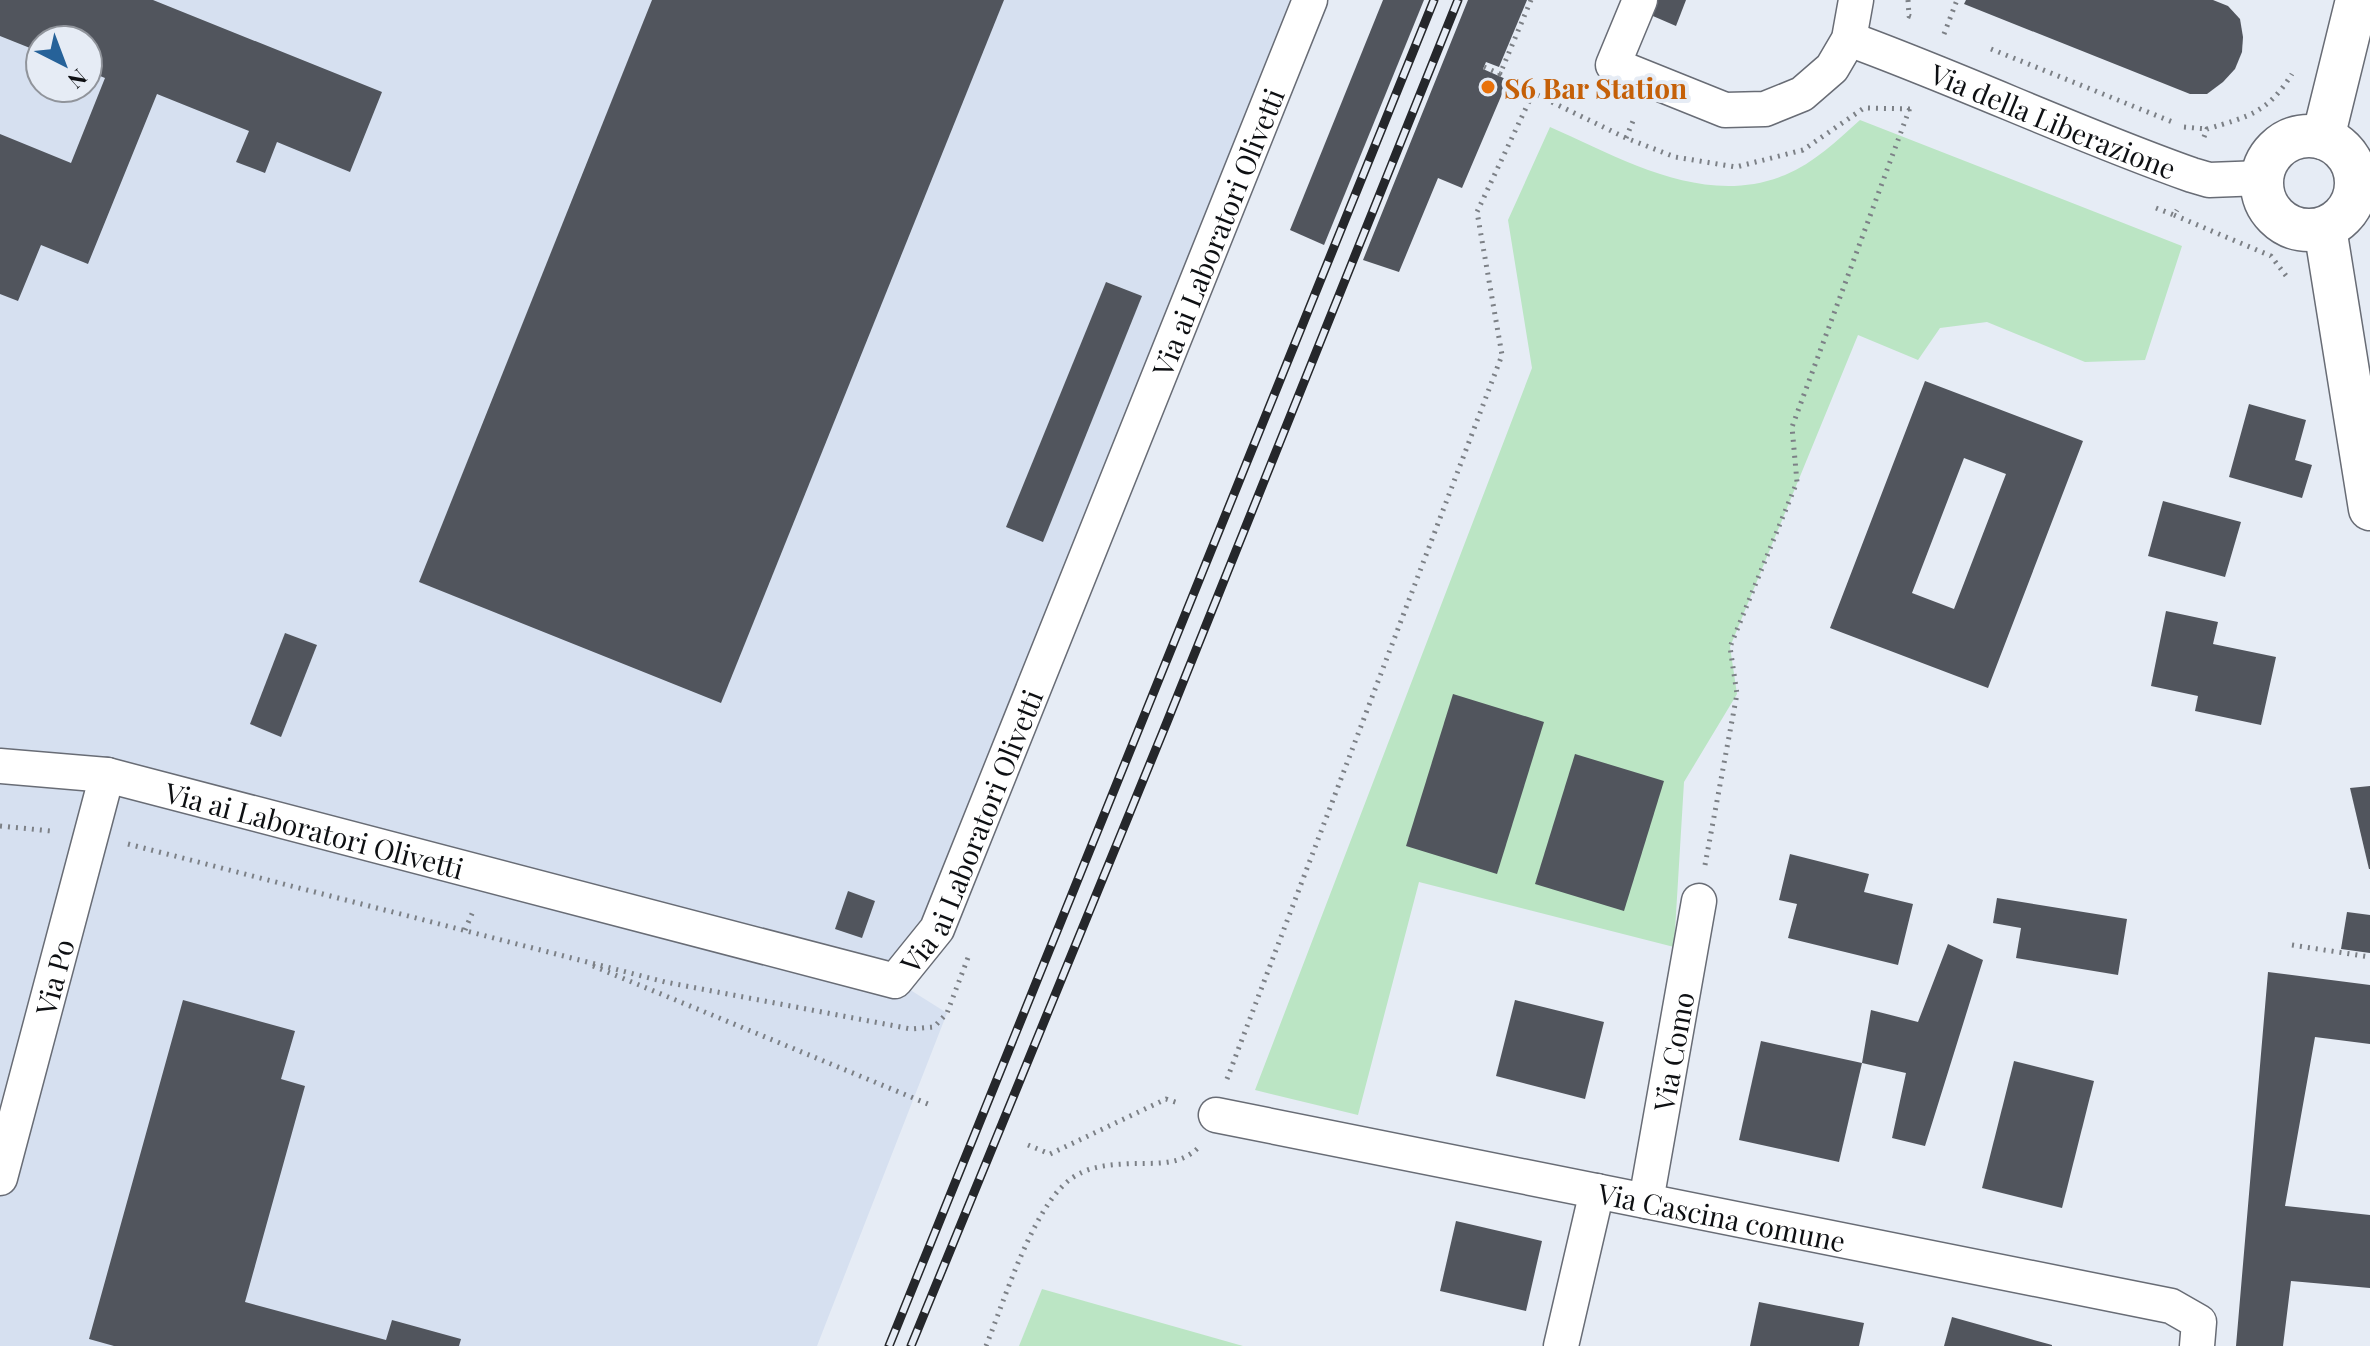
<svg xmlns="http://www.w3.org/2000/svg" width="2370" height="1346" font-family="'Playfair Display',serif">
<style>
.built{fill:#d6e0f0;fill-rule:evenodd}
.green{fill:#bbe5c4}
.building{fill:#51555d;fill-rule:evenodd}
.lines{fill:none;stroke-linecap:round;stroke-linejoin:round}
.minor-casing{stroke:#686c75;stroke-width:37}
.tertiary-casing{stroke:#686c75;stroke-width:45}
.path{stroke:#7c8086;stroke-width:5;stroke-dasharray:2 6;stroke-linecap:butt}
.minor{stroke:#fff;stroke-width:34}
.tertiary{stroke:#fff;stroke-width:42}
.rail-casing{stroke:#25272b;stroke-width:9}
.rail{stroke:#e6ecf5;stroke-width:6;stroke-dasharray:18;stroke-linecap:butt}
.food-dot{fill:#e8710a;stroke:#e6ecf5;stroke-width:3}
.labels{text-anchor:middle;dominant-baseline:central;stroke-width:8;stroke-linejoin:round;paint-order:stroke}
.food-label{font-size:28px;font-weight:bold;fill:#c56008;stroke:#e6ecf5;text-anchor:start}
.street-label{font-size:28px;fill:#0e1013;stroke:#e6ecf5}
</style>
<rect width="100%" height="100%" fill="#e6ecf5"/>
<path class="built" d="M 0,0 L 1310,0 L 937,929 L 896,981 L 947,1013 L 817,1346 L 0,1346 ZM 40,40 L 88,40 L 88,88 L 40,88 Z"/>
<g class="green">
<path d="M 1860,120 L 2182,246 L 2145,360 L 2085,362 L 1987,322 L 1940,328 L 1918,360 L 1858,335 L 1730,647 L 1737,694 L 1684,782 L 1674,947 L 1419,882 L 1358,1115 L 1255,1090 L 1532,368 L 1508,220 L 1550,127 C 1623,159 1704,208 1785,175 C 1814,163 1838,140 1860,120 Z"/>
<path d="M 1042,1289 L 1243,1346 L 1019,1346 Z"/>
</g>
<g class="building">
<path d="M 0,0 L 153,0 L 382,92 L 350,172 L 277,142 L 265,173 L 236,162 L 249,131 L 157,94 L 88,264 L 41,245 L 18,301 L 0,294 L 0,134 L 71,163 L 105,78 L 88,71 L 88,40 L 40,40 L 40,52 L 0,36 Z"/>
<path d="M 652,0 L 1004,0 L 721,703 L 419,582 Z"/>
<path d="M 1383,0 L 1424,0 L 1324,245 L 1290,230 Z"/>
<path d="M 1468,0 L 1527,0 L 1499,67 L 1486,62 L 1483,69 L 1508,80 L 1462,188 L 1438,178 L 1399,272 L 1363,260 Z"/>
<path d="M 1643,0 L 1686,0 L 1676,26 L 1639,10 Z"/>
<path d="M 1966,0 L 2213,0 L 2228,6 L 2240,19 L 2243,37 L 2242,52 L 2235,69 L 2223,82 L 2207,94 L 2190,94 L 1964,4 Z"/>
<path d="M 1106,282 L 1142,296 L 1043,542 L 1006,527 Z"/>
<path d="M 1925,381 L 2083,441 L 1988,688 L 1830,628 ZM 1964,458 L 2006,474 L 1954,609 L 1912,593 Z"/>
<path d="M 2249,404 L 2306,420 L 2295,460 L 2312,465 L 2302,498 L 2229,477 Z"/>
<path d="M 2163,501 L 2241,522 L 2225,577 L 2148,556 Z"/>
<path d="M 2166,611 L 2218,622 L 2213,644 L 2276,657 L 2261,725 L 2195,711 L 2198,696 L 2151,686 Z"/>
<path d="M 285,633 L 317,645 L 281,737 L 250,724 Z"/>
<path d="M 1453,694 L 1544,722 L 1497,874 L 1406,846 Z"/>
<path d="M 1575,754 L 1664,781 L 1624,911 L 1535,884 Z"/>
<path d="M 2370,786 L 2370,869 L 2369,869 L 2350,788 Z"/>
<path d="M 1790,854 L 1869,874 L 1864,892 L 1913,904 L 1898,965 L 1788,938 L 1797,904 L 1779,900 Z"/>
<path d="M 848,891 L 875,901 L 862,938 L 835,929 Z"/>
<path d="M 1997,898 L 2127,919 L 2118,975 L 2016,958 L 2021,928 L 1993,923 Z"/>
<path d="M 2347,912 L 2370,915 L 2370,953 L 2341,949 Z"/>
<path d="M 1948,944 L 1983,960 L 1925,1146 L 1892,1138 L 1906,1073 L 1862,1063 L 1871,1010 L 1918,1022 Z"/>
<path d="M 2268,972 L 2370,985 L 2370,1044 L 2315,1037 L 2285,1206 L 2370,1215 L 2370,1288 L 2291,1281 L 2283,1346 L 2236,1346 Z"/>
<path d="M 183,1000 L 295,1031 L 281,1079 L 305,1086 L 245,1302 L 386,1340 L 392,1320 L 461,1339 L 459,1346 L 114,1346 L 89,1339 Z"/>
<path d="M 1515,1000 L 1604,1022 L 1585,1099 L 1496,1076 Z"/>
<path d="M 1761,1041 L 1862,1063 L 1839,1162 L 1739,1140 Z"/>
<path d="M 2014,1061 L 2094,1081 L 2062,1208 L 1982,1188 Z"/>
<path d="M 1456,1221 L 1542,1241 L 1526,1311 L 1440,1291 Z"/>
<path d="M 1759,1302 L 1864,1323 L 1859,1346 L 1750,1346 Z"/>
<path d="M 1952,1317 L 2052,1345 L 2052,1346 L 1944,1346 Z"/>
</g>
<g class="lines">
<defs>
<g id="minor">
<path d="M 1640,0 L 1613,65 L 1725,110 L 1765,109 L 1802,94 L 1832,68 L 1849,39 L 1856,0"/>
<path id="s1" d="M 1849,39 C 1964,81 2076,134 2192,175 L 2209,180 L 2262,178"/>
<path id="s2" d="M 0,766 L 107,775 L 895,981 L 937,929 L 1310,0"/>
<path id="s3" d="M 1216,1115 L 2171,1306 L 2199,1322 L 2197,1346"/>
<path id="s4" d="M 0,1178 L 107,775"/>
<path id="s5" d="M 1646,1201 L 1699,901"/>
<path d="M 1561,1346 L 1597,1191"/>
</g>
<g id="tertiary">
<circle cx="2309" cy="183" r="47"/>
<path d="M 2323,138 L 2357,0"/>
<path d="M 2325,228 L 2370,509"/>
</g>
</defs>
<use href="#minor" class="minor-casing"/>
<use href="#tertiary" class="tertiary-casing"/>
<g class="path">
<path d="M 1531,0 L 1500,74 L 1533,93"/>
<path d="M 1908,0 L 1909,16 L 1915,18"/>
<path d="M 1944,34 L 1957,0"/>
<path d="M 1991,49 L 2175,123"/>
<path d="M 1484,67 L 1500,74"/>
<path d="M 2184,127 L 2207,129"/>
<path d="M 2204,137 L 2207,129 C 2250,116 2267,113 2292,74"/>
<path d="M 1626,138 L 1635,116"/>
<path d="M 2156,208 L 2174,215 L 2177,210"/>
<path d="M 2174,215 L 2271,256 L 2287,277"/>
<path d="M 0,826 L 51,831"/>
<path d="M 128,844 L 665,982 L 911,1029 L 934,1027 L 947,1013 L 969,955"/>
<path d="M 1705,865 L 1737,694 L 1730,647 L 1797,482 L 1792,427 L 1911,105"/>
<path d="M 465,930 L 474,909"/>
<path d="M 2292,945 L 2370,957"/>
<path d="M 593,966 L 928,1104"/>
<path d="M 1227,1079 L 1502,355 L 1477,212 L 1533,93 L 1626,138 L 1675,157 L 1736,167 L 1803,150 L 1864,108 L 1913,109"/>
<path d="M 1028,1145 L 1050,1154 L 1166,1099 L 1181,1104"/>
<path d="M 986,1346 C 1004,1302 1033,1205 1072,1178 C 1088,1167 1106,1165 1124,1164 C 1152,1162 1178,1168 1199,1147"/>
</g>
<use href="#minor" class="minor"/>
<use href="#tertiary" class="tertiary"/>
<defs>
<g id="rail">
<path d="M 889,1346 L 1434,0"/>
<path d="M 911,1346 L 1167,722 L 1458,0"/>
</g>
</defs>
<use href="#rail" class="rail-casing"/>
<use href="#rail" class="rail"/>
</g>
<circle class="food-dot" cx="1488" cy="87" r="8"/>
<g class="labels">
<g class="food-label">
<text x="1504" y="87">S6 Bar Station</text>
</g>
<g class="street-label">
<text stroke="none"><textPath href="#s1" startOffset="220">Via della Liberazione</textPath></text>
<text stroke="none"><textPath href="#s2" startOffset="1740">Via ai Laboratori Olivetti</textPath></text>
<text stroke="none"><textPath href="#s2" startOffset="1092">Via ai Laboratori Olivetti</textPath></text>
<text stroke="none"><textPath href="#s2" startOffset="322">Via ai Laboratori Olivetti</textPath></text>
<text stroke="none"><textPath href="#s4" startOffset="208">Via Po</textPath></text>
<text stroke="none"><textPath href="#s5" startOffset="152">Via Como</textPath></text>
<text stroke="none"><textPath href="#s3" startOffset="516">Via Cascina comune</textPath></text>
</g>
</g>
<g transform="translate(64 64) rotate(138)"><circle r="38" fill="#e6ecf5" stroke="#90949b" stroke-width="2"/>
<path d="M0-6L14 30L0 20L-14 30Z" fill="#266299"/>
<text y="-12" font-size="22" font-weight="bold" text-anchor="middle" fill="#0e1013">N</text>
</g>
</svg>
